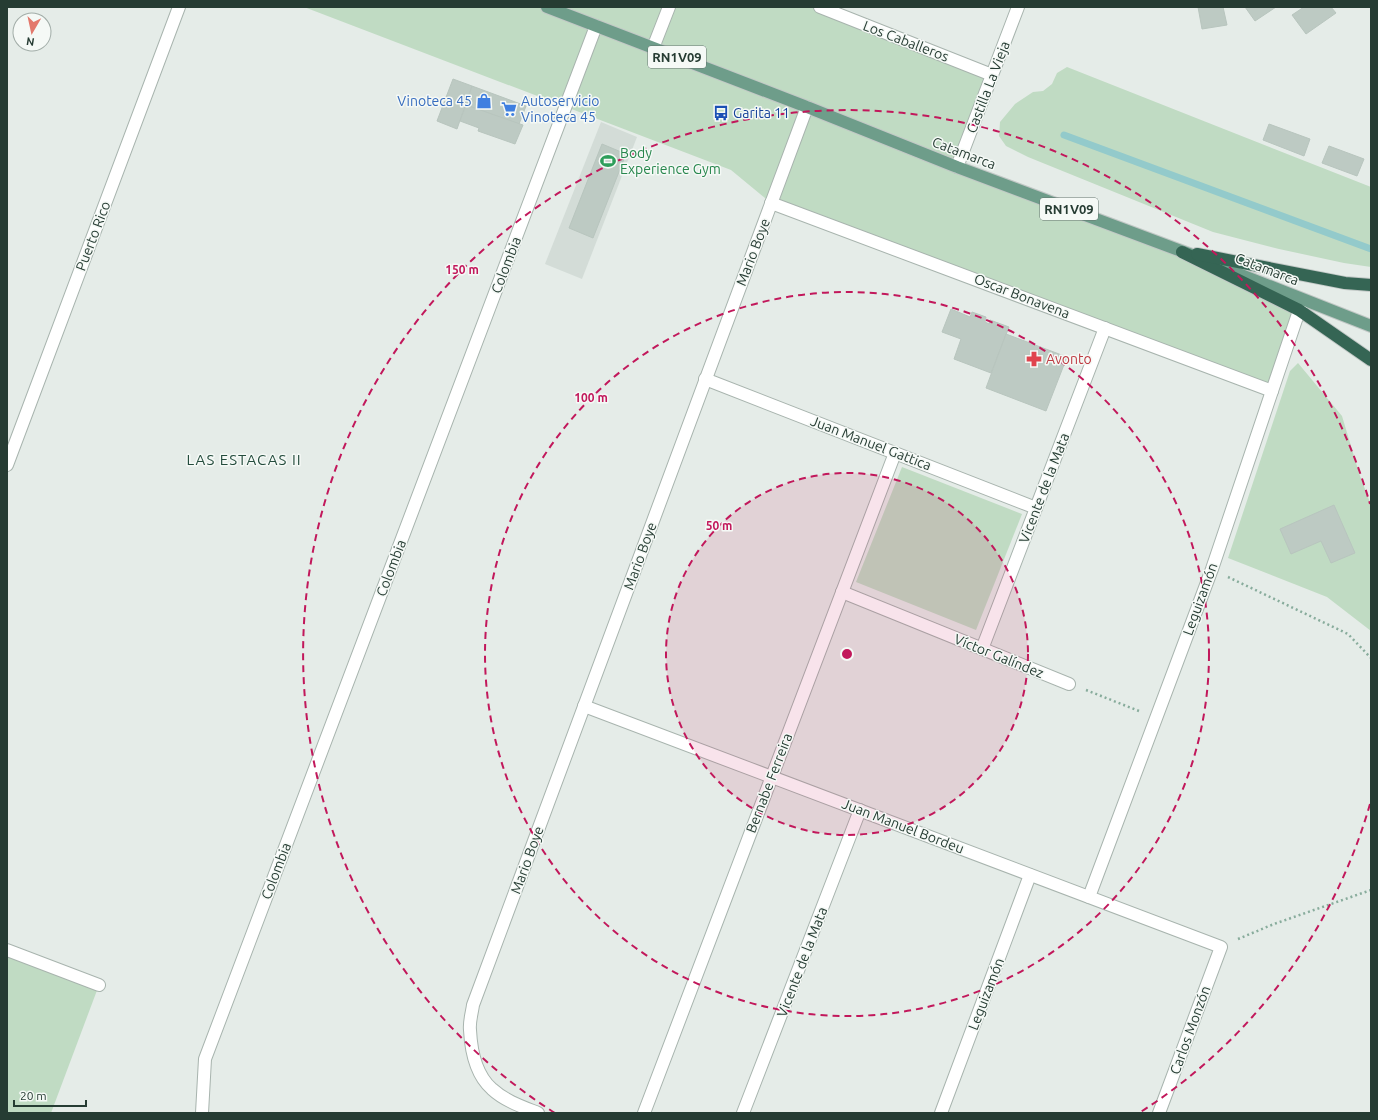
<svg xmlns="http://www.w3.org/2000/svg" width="1378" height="1120" font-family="Ubuntu,sans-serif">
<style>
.built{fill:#d3dcd7}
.green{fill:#c0dbc3}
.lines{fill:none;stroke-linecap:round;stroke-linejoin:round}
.stream{stroke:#93cacb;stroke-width:7}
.building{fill:#bdcac3;stroke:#b8c5be}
.minor-casing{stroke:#a8b4ae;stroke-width:14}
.major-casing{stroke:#c2c8c6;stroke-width:14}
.highway-casing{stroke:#c2c8c6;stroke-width:14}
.path{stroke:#88ac9c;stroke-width:2.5;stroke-dasharray:2 3;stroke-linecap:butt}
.minor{stroke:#fff;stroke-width:12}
.major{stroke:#6e9d8a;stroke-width:12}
.highway{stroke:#356554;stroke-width:12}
.ring{fill:none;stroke:#c2185b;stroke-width:2;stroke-dasharray:7 5}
.labels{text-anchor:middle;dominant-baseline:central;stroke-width:3;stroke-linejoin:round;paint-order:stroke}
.shield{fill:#f5f9f6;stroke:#64756e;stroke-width:1}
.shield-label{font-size:13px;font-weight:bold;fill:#263c33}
.street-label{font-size:14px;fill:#263c33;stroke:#f5f9f6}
.shop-label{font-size:14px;fill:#366cbe;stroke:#f5f9f6;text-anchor:end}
.transit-label{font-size:14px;fill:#164399;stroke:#f5f9f6;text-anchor:start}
.leisure-label{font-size:14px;fill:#27864d;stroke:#f5f9f6;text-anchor:start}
.health-label{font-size:14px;fill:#be3a42;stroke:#f5f9f6;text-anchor:start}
.neighbourhood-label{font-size:15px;letter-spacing:1px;fill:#244c3d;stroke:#f5f9f6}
.centre{fill:#c2185b;stroke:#f5f9f6;stroke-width:2}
.ring-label{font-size:12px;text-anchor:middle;font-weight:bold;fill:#c2185b;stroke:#f5f9f6;stroke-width:3;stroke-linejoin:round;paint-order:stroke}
</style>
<rect width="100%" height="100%" fill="#e5ece8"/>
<path class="built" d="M 601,122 L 637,137 L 582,279 L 545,264 Z"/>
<g class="green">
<path d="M 304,7 L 820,7 L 992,75 L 957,167 L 1182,252 L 1299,310 L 1272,391 L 771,203 L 731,170 Z"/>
<path d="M 1067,67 L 1371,187 L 1371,267 L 1344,263 L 1279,249 L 1213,232 L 1028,157 L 1006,146 L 999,136 L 1000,122 L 1015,104 L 1033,92 L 1043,91 L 1052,84 L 1057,73 Z"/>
<path d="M 1298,363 L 1342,416 L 1360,476 L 1371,505 L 1371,631 L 1327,597 L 1228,558 L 1290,371 Z"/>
<path d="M 902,467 L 1022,514 L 976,630 L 856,582 Z"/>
<path d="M 7,950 L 99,985 L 51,1113 L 7,1113 Z"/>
</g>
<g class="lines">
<path class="stream" d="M 1064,135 L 1371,249"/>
</g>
<g class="building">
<path d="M 1198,7 L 1223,7 L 1227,25 L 1202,29 Z"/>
<path d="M 1245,7 L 1276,7 L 1255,21 Z"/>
<path d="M 1304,7 L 1331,7 L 1336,13 L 1306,34 L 1292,15 Z"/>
<path d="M 453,79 L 472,86 L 457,129 L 437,121 Z"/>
<path d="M 472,86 L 526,106 L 519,124 L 466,105 Z"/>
<path d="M 466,105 L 523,125 L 515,144 L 478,131 L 479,128 L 460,121 Z"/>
<path d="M 1269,124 L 1310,139 L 1304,156 L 1263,140 Z"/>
<path d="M 602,144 L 626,154 L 593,238 L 569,228 Z"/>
<path d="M 1329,146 L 1364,159 L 1357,176 L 1322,163 Z"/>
<path d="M 951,309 L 970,317 L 972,312 L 986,317 L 985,322 L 989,324 L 990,320 L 1009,327 L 991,373 L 954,359 L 961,339 L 942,332 Z"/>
<path d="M 1006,334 L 1067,357 L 1046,411 L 986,388 Z"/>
<path d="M 1334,505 L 1355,553 L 1331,563 L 1321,541 L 1291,554 L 1280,529 Z"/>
</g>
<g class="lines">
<defs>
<g id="minor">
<path d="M 820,7 L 992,75"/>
<path d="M 653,48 L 669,7"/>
<path d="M 957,167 L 1018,7"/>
<path d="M 771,203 L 1272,391"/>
<path d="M 705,379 L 1036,508"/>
<path d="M 7,465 L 179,7"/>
<path d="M 842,592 L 1069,684"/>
<path d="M 982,649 L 1105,328"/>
<path d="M 584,706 L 1221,947 L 1159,1113"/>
<path d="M 1089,897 L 1212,569 L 1302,302"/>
<path d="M 7,950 L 99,985"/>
<path d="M 202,1113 L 205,1059 L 596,26"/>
<path d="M 538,1113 C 523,1107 505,1101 492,1089 C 476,1075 471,1050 470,1030 C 469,1022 472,1013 473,1005 L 807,107"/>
<path d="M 644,1113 L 895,453"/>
<path d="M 743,1113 L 860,810"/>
<path d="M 941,1113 L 1030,875"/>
</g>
<g id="major">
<path d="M 547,7 L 807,107 L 957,167 L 1192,255"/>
<path d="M 1226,269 L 1371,326"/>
</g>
<g id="highway">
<path d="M 1182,252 L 1299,310 L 1371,360"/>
<path d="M 1197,254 L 1345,283 L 1371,285"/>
</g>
</defs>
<use href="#minor" class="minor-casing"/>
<use href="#major" class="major-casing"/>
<use href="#highway" class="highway-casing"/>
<g class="path">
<path d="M 1228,577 L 1348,634 L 1371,658"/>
<path d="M 1086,690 L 1139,711"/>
<path d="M 1238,939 L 1274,924 L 1371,890"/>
</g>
<use href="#minor" class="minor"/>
<use href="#major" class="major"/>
<use href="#highway" class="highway"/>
</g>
<circle cx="847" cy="654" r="181" fill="#c2185b" fill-opacity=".12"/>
<g class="ring">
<circle cx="847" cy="654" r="181"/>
<circle cx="847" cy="654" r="362"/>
<path d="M1370 804A544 544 0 0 1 1139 1113M555 1113A544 544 0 1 1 1370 504"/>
</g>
<defs>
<symbol id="shop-bare" viewBox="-9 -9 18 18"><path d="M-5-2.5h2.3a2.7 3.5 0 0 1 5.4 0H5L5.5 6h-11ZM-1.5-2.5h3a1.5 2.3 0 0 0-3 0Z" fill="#3f7fe0" stroke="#f5f9f6" stroke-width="2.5" paint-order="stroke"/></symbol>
<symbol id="supermarket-bare" viewBox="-9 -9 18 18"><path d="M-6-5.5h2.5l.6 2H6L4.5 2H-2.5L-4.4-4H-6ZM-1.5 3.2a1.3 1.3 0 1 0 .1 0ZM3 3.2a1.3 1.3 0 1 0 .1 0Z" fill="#3f7fe0" stroke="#f5f9f6" stroke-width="2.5" paint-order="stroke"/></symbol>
<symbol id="bus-bare" viewBox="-9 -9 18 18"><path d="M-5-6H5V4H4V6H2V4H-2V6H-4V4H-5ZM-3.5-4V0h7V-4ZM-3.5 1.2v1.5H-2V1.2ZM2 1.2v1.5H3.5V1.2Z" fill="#1a4fb4" stroke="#f5f9f6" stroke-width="2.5" paint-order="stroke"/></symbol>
<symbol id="stadium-bare" viewBox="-9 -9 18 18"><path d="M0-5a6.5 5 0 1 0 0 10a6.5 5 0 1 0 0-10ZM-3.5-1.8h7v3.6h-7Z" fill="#2e9e5b" stroke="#f5f9f6" stroke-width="2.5" paint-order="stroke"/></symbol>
<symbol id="pharmacy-bare" viewBox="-9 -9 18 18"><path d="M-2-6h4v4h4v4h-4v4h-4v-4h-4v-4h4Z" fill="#e0444e" stroke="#f5f9f6" stroke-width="2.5" paint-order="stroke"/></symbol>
</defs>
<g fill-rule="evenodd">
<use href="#shop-bare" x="473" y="90" width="22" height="22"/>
<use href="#supermarket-bare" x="498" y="98" width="22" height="22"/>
<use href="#bus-bare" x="710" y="102" width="22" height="22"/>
<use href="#stadium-bare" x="597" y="150" width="22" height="22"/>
<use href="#pharmacy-bare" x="1023" y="348" width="22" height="22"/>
</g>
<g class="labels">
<g class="shield">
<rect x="648" y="46" width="58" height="22" rx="3"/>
<rect x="1040" y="198" width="58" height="22" rx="3"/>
</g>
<g class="shield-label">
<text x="677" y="57">RN1V09</text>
<text x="1069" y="209">RN1V09</text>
</g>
<g class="street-label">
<text transform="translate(906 41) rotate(21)">Los Caballeros</text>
<text transform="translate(988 87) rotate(-69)">Castilla La Vieja</text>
<text transform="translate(964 153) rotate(21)">Catamarca</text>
<text transform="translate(93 236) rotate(-69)">Puerto Rico</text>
<text transform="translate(753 252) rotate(-69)">Mario Boye</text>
<text transform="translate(506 265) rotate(-69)">Colombia</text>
<text transform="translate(1267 269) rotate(21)">Catamarca</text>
<text transform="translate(1022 296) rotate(21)">Oscar Bonavena</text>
<text transform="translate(871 443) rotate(21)">Juan Manuel Gattica</text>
<text transform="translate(1044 488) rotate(-69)">Vicente de la Mata</text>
<text transform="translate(640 556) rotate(-70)">Mario Boye</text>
<text transform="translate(391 568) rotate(-69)">Colombia</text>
<text transform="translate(1200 599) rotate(-70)">Leguizamón</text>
<text transform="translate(999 656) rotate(22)">Víctor Galíndez</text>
<text transform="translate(769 783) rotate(-69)">Bernabe Ferreira</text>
<text transform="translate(903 826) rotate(21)">Juan Manuel Bordeu</text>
<text transform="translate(527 860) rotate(-70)">Mario Boye</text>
<text transform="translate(276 871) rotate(-69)">Colombia</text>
<text transform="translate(802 962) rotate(-69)">Vicente de la Mata</text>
<text transform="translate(986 994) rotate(-69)">Leguizamón</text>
<text transform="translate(1190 1030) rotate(-70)">Carlos Monzón</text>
</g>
<g class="shop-label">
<text x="472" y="101">Vinoteca 45</text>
<text x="521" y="101" text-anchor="start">Autoservicio<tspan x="521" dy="16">Vinoteca 45</tspan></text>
</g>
<g class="transit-label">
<text x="733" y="113">Garita 11</text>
</g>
<g class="leisure-label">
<text x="620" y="153">Body<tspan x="620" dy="16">Experience Gym</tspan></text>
</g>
<g class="health-label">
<text x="1046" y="359">Avonto</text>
</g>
<g class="neighbourhood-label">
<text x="244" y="459">LAS ESTACAS II</text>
</g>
</g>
<circle cx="847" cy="654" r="6" class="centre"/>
<g class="ring-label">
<text x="462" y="274">150 m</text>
<text x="591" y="402">100 m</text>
<text x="719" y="530">50 m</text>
</g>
<rect width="1378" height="1120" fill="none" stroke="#263c33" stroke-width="16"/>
<g transform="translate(32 32) rotate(189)"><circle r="19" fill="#f5f9f6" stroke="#a2ada8"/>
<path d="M0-3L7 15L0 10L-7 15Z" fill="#e3786c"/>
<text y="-6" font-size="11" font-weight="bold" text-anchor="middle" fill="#263c33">N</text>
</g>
<path d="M14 1100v6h72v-6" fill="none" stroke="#263c33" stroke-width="2"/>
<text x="20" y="1100" font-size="12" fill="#263c33" stroke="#f5f9f6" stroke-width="3" paint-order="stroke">20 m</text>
</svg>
